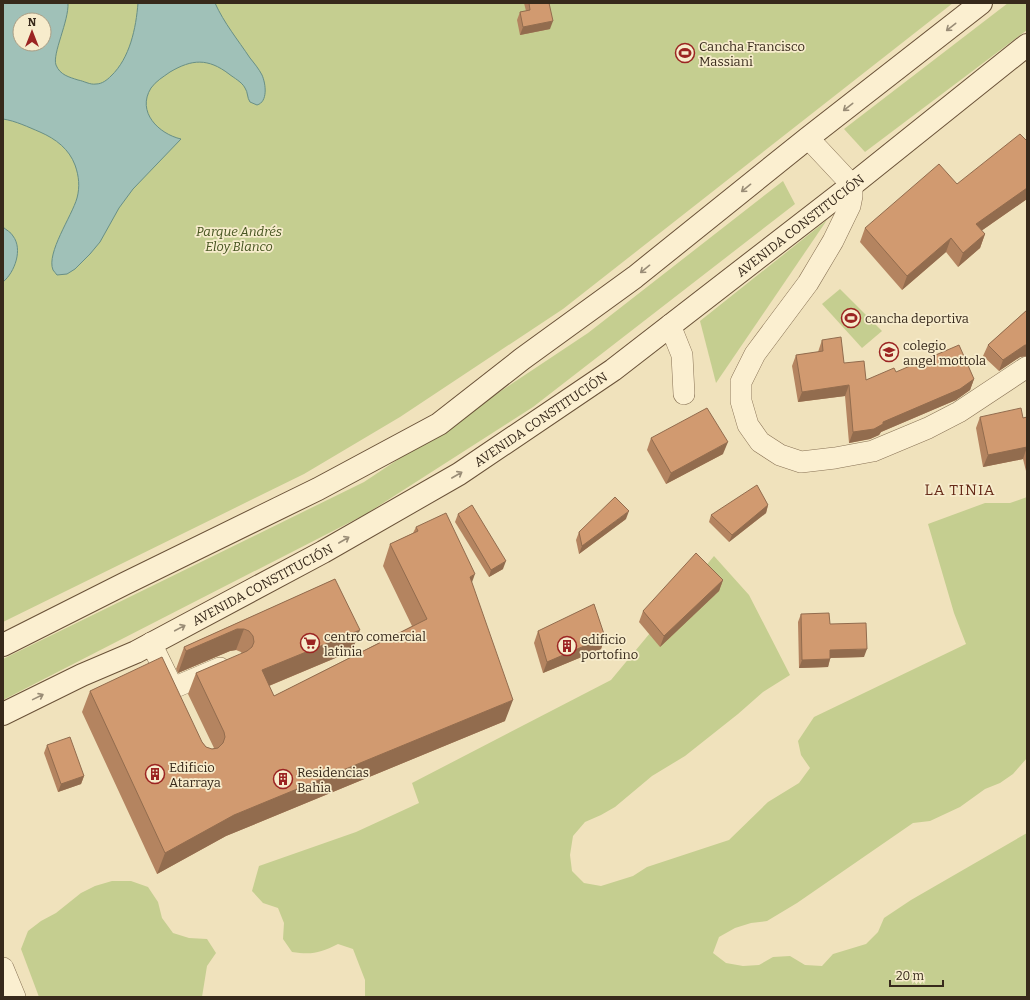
<svg xmlns="http://www.w3.org/2000/svg" width="1030" height="1000" font-family="Bitter,serif">
<style>
.green{fill:#c5ce90;fill-rule:evenodd}
.water{fill:#a0c1b8;stroke:#688f86;fill-rule:evenodd}
.lines{fill:none;stroke-linecap:round;stroke-linejoin:round}
.street-casing{stroke:#887255;stroke-width:22}
.secondary-casing{stroke:#6a5238;stroke-width:24}
.street{stroke:#fbefd0;stroke-width:21}
.secondary{stroke:#fbefd0;stroke-width:22}
.wall{fill:#b48460}
.shaded-wall{fill:#926c4e}
.building{fill:#d19a70;stroke:#926c4e}
.oneway{stroke:#998c76}
.labels{text-anchor:middle;dominant-baseline:central;stroke-width:3.5;stroke-linejoin:round;paint-order:stroke}
.poi-label{font-size:13px;fill:#37291b;stroke:#f7eccc;text-anchor:start}
.street-label{font-size:13px;fill:#37291b;stroke:#f7eccc}
.park-label{font-size:13px;font-style:italic;fill:#465420;stroke:#f7eccc}
.quarter-label{font-size:15px;letter-spacing:1px;fill:#662a18;stroke:#f7eccc}
</style>
<rect width="100%" height="100%" fill="#f0e2bc"/>
<g class="green">
<path d="M 3,3 L 953,3 L 563,309 L 400,417 L 304,474 L 3,622 ZM 20,20 L 44,20 L 44,44 L 20,44 Z"/>
<path d="M 1008,3 L 1027,3 L 1027,30 L 865,152 L 844,129 Z"/>
<path d="M 783,181 L 795,204 L 533,407 L 366,514 L 3,700 L 3,659 L 364,482 L 588,333 Z"/>
<path d="M 827,220 L 716,383 L 700,321 Z"/>
<path d="M 840,289 L 882,331 L 862,348 L 822,304 Z"/>
<path d="M 1027,497 L 1027,758 L 1013,774 L 1000,783 L 985,789 L 960,807 L 930,821 L 913,823 L 797,903 L 767,921 L 751,923 L 735,928 L 719,937 L 713,953 L 726,963 L 743,966 L 759,965 L 773,957 L 790,956 L 805,965 L 822,966 L 833,954 L 866,944 L 878,932 L 884,918 L 911,900 L 1027,833 L 1027,997 L 960,996 L 958,997 L 362,997 L 365,996 L 365,980 L 353,949 L 338,944 C 320,953 312,955 292,952 L 283,939 L 284,923 L 278,908 L 263,903 L 252,891 L 259,866 L 356,832 L 419,803 L 412,783 L 611,680 L 714,556 L 749,595 L 790,675 L 763,692 L 738,714 L 685,756 L 652,776 L 615,807 L 601,815 L 585,822 L 573,836 L 570,855 L 572,871 L 584,883 L 601,886 L 633,876 L 647,867 L 729,840 L 768,802 L 799,783 L 810,768 L 801,755 L 798,741 L 814,717 L 966,644 L 954,613 L 928,524 L 985,503 L 1010,503 Z"/>
<path d="M 112,881 L 131,881 L 148,887 L 158,902 L 162,918 L 173,933 L 189,938 L 207,939 L 216,953 L 207,966 L 202,997 L 39,997 L 21,949 L 28,931 L 41,921 L 56,913 L 81,893 L 95,886 Z"/>
</g>
<g class="water">
<path d="M 3,3 L 68,3 C 69,21 52,54 56,65 C 60,75 69,77 78,80 C 84,81 90,85 96,84 C 102,84 107,80 111,76 C 130,58 136,28 138,3 L 215,3 C 224,23 238,40 250,58 C 254,63 259,69 262,75 C 266,84 268,102 257,105 L 250,102 C 247,98 248,92 245,88 C 242,82 234,78 229,74 C 208,58 192,59 170,72 C 163,77 156,81 151,88 C 136,112 159,134 181,139 L 133,189 L 119,208 L 100,242 L 90,254 L 75,269 L 67,274 L 57,275 C 56,273 54,272 53,270 C 46,253 72,216 77,198 C 80,187 79,176 75,165 C 69,149 56,139 40,132 C 28,127 16,121 3,119 ZM 20,20 L 44,20 L 44,44 L 20,44 Z"/>
<path d="M 3,227 C 6,230 11,232 13,236 C 23,249 15,272 3,282 Z"/>
</g>
<g class="lines">
<defs>
<g id="street">
<path d="M 808,138 L 852,185 L 852,196 L 850,206 L 833,241 L 808,283 L 755,354 L 741,382 L 741,401 L 748,425 L 760,442 L 780,455 L 801,462 L 835,458 L 873,451 L 928,428 L 959,412 L 1027,367"/>
<path d="M 670,325 L 682,355 L 684,394"/>
<path d="M 151,643 L 171,684"/>
<path d="M 173,688 L 220,668"/>
<path d="M 3,968 L 15,997"/>
</g>
<g id="secondary">
<path d="M 3,645 L 124,584 L 318,489 L 439,424 L 522,359 L 635,277 L 808,138 L 981,3"/>
<path id="s1" d="M 3,714 L 82,675 L 136,652 L 323,552 L 459,474 L 613,370 L 852,185 L 1027,45"/>
</g>
</defs>
<use href="#street" class="street-casing"/>
<use href="#secondary" class="secondary-casing"/>
<use href="#street" class="street"/>
<use href="#secondary" class="secondary"/>
</g>
<g class="wall">
<path d="M 524,3 L 549,3 L 550,29 L 520,35 L 517,20 L 520,12 L 526,11 Z"/>
<path d="M 1027,141 L 1027,199 L 981,231 L 985,234 L 980,248 L 958,267 L 946,252 L 902,290 L 860,242 L 865,228 L 957,184 Z"/>
<path d="M 1027,310 L 1027,356 L 1020,357 L 999,371 L 983,356 L 988,345 Z"/>
<path d="M 822,340 L 844,363 L 866,380 L 896,372 L 974,379 L 970,390 L 956,400 L 881,432 L 879,435 L 870,439 L 849,443 L 845,396 L 798,402 L 792,366 L 796,355 L 818,352 Z"/>
<path d="M 980,417 L 1023,418 L 1027,417 L 1027,471 L 1026,471 L 1023,459 L 983,467 L 976,428 Z"/>
<path d="M 651,438 L 723,454 L 666,484 L 647,450 Z"/>
<path d="M 768,505 L 766,513 L 729,542 L 709,522 L 711,515 Z"/>
<path d="M 458,514 L 503,569 L 489,577 L 455,522 Z"/>
<path d="M 626,519 L 579,554 L 576,540 L 579,532 Z"/>
<path d="M 416,527 L 472,583 L 505,721 L 226,836 L 157,874 L 82,712 L 90,691 L 202,742 L 206,747 L 212,749 L 214,748 L 188,694 L 196,673 L 242,654 L 241,652 L 236,650 L 230,651 L 178,673 L 176,669 L 184,647 L 335,579 L 352,651 L 269,686 L 274,696 L 412,626 L 383,566 L 390,544 L 413,533 Z"/>
<path d="M 723,580 L 719,591 L 660,647 L 639,622 L 643,611 Z"/>
<path d="M 801,614 L 830,624 L 864,657 L 830,658 L 830,659 L 828,667 L 799,668 L 798,622 Z"/>
<path d="M 538,631 L 605,637 L 601,649 L 543,673 L 534,643 Z"/>
<path d="M 47,745 L 84,776 L 81,784 L 58,792 L 44,753 Z"/>
</g>
<g class="shaded-wall">
<path d="M 553,21 L 550,29 L 520,35 L 523,27 Z"/>
<path d="M 1027,188 L 1027,199 L 971,238 L 976,224 Z"/>
<path d="M 985,234 L 980,248 L 958,267 L 963,253 Z"/>
<path d="M 951,238 L 946,252 L 902,290 L 907,276 Z"/>
<path d="M 1025,345 L 1027,345 L 1027,356 L 1020,357 L 999,371 L 1003,360 Z"/>
<path d="M 974,379 L 970,390 L 956,400 L 881,432 L 879,435 L 870,439 L 849,443 L 853,432 L 883,422 Z"/>
<path d="M 849,385 L 845,396 L 798,402 L 802,392 Z"/>
<path d="M 728,442 L 723,454 L 666,484 L 671,473 Z"/>
<path d="M 1027,447 L 1023,459 L 983,467 L 988,455 Z"/>
<path d="M 768,505 L 766,513 L 729,542 L 732,535 Z"/>
<path d="M 629,511 L 626,519 L 579,554 L 582,546 Z"/>
<path d="M 506,561 L 503,569 L 489,577 L 491,570 Z"/>
<path d="M 475,574 L 467,596 L 470,577 Z"/>
<path d="M 723,580 L 719,591 L 660,647 L 664,636 Z"/>
<path d="M 237,629 L 244,629 L 236,650 L 230,651 L 178,673 L 186,651 Z"/>
<path d="M 360,630 L 352,651 L 254,692 L 262,670 Z"/>
<path d="M 605,637 L 601,649 L 543,673 L 547,662 Z"/>
<path d="M 867,649 L 864,657 L 827,658 L 830,650 Z"/>
<path d="M 830,659 L 828,667 L 799,668 L 802,660 Z"/>
<path d="M 513,700 L 505,721 L 226,836 L 157,874 L 165,853 L 234,815 Z"/>
<path d="M 84,776 L 81,784 L 58,792 L 61,784 Z"/>
</g>
<g class="building">
<path d="M 529,3 L 549,3 L 553,21 L 523,27 L 520,12 L 530,10 Z"/>
<path d="M 1020,134 L 1027,141 L 1027,188 L 976,224 L 985,234 L 963,253 L 951,238 L 907,276 L 865,228 L 939,164 L 957,184 Z"/>
<path d="M 1027,310 L 1027,345 L 1025,345 L 1003,360 L 988,345 Z"/>
<path d="M 841,337 L 844,363 L 864,361 L 866,380 L 894,368 L 896,372 L 959,345 L 974,379 L 960,389 L 883,422 L 883,424 L 874,429 L 853,432 L 849,385 L 802,392 L 796,355 L 823,351 L 822,340 Z"/>
<path d="M 707,408 L 728,442 L 671,473 L 651,438 Z"/>
<path d="M 1021,408 L 1023,418 L 1027,417 L 1027,447 L 988,455 L 980,417 Z"/>
<path d="M 757,485 L 768,505 L 732,535 L 711,515 Z"/>
<path d="M 615,497 L 629,511 L 582,546 L 579,532 Z"/>
<path d="M 472,505 L 506,561 L 491,570 L 458,514 Z"/>
<path d="M 446,513 L 475,574 L 470,577 L 513,700 L 234,815 L 165,853 L 90,691 L 162,657 L 202,742 L 206,747 L 212,749 L 218,748 L 223,743 L 225,737 L 224,732 L 196,673 L 247,651 L 252,647 L 254,642 L 253,636 L 249,631 L 244,629 L 237,629 L 186,651 L 184,647 L 335,579 L 360,630 L 262,670 L 274,696 L 427,619 L 390,544 L 418,531 L 416,527 Z"/>
<path d="M 696,553 L 723,580 L 664,636 L 643,611 Z"/>
<path d="M 594,604 L 605,637 L 547,662 L 538,631 Z"/>
<path d="M 829,613 L 830,624 L 866,623 L 867,649 L 830,650 L 830,659 L 802,660 L 801,614 Z"/>
<path d="M 70,737 L 84,776 L 61,784 L 47,745 Z"/>
</g>
<defs><path id="oneway-shaft" d="M-6 0H5M1.5-3L5.5 0L1.5 3" fill="none" stroke-width="1.6" stroke-linecap="round" stroke-linejoin="round"/></defs>
<g class="oneway">
<use href="#oneway-shaft" transform="translate(951 27) rotate(142)"/>
<use href="#oneway-shaft" transform="translate(848 107) rotate(142)"/>
<use href="#oneway-shaft" transform="translate(746 188) rotate(141)"/>
<use href="#oneway-shaft" transform="translate(645 269) rotate(141)"/>
<use href="#oneway-shaft" transform="translate(457 475) rotate(-30)"/>
<use href="#oneway-shaft" transform="translate(344 540) rotate(-30)"/>
<use href="#oneway-shaft" transform="translate(180 628) rotate(-28)"/>
<use href="#oneway-shaft" transform="translate(38 697) rotate(-26)"/>
</g>
<defs>
<symbol id="stadium-ring" viewBox="-11 -11 22 22"><circle r="9.5" fill="#f7eccc" stroke="#9b2422" stroke-width="1.5"/><path d="M0-5a6.5 5 0 1 0 0 10a6.5 5 0 1 0 0-10ZM-3.5-1.8h7v3.6h-7Z" fill="#9b2422"/></symbol>
<symbol id="school-ring" viewBox="-11 -11 22 22"><circle r="9.5" fill="#f7eccc" stroke="#9b2422" stroke-width="1.5"/><path d="M0-5L7-2L0 1L-7-2ZM-4 1L0 2.5L4 1V4Q0 6-4 4Z" fill="#9b2422"/></symbol>
<symbol id="supermarket-ring" viewBox="-11 -11 22 22"><circle r="9.5" fill="#f7eccc" stroke="#9b2422" stroke-width="1.5"/><path d="M-6-5.5h2.5l.6 2H6L4.5 2H-2.5L-4.4-4H-6ZM-1.5 3.2a1.3 1.3 0 1 0 .1 0ZM3 3.2a1.3 1.3 0 1 0 .1 0Z" fill="#9b2422"/></symbol>
<symbol id="building-ring" viewBox="-11 -11 22 22"><circle r="9.5" fill="#f7eccc" stroke="#9b2422" stroke-width="1.5"/><path d="M-4-6H4V6H1V3H-1V6H-4ZM-2.5-4.3h1.7v1.8h-1.7ZM.8-4.3h1.7v1.8H.8ZM-2.5-1h1.7V.8h-1.7ZM.8-1h1.7V.8H.8Z" fill="#9b2422"/></symbol>
</defs>
<g fill-rule="evenodd">
<use href="#stadium-ring" x="674" y="42" width="22" height="22"/>
<use href="#stadium-ring" x="840" y="307" width="22" height="22"/>
<use href="#school-ring" x="878" y="341" width="22" height="22"/>
<use href="#supermarket-ring" x="299" y="632" width="22" height="22"/>
<use href="#building-ring" x="556" y="635" width="22" height="22"/>
<use href="#building-ring" x="144" y="763" width="22" height="22"/>
<use href="#building-ring" x="272" y="768" width="22" height="22"/>
</g>
<g class="labels">
<g class="poi-label">
<text x="699" y="46">Cancha Francisco<tspan x="699" dy="15">Massiani</tspan></text>
<text x="865" y="318">cancha deportiva</text>
<text x="903" y="345">colegio<tspan x="903" dy="15">angel mottola</tspan></text>
<text x="324" y="636">centro comercial<tspan x="324" dy="15">latinia</tspan></text>
<text x="581" y="639">edificio<tspan x="581" dy="15">portofino</tspan></text>
<text x="169" y="767">Edificio<tspan x="169" dy="15">Atarraya</tspan></text>
<text x="297" y="772">Residencias<tspan x="297" dy="15">Bahia</tspan></text>
</g>
<g class="street-label">
<text stroke="none"><textPath href="#s1" startOffset="938">AVENIDA CONSTITUCIÓN</textPath></text>
<text stroke="none"><textPath href="#s1" startOffset="614">AVENIDA CONSTITUCIÓN</textPath></text>
<text stroke="none"><textPath href="#s1" startOffset="290">AVENIDA CONSTITUCIÓN</textPath></text>
</g>
<g class="park-label">
<text x="239" y="231">Parque Andrés<tspan x="239" dy="15">Eloy Blanco</tspan></text>
</g>
<g class="quarter-label">
<text x="960" y="490">LA TINIA</text>
</g>
</g>
<rect width="1030" height="1000" fill="none" stroke="#37291b" stroke-width="8"/>
<g transform="translate(32 32)"><circle r="19" fill="#f7eccc" stroke="#aa9e85"/>
<path d="M0-3L7 15L0 10L-7 15Z" fill="#9b2422"/>
<text y="-6" font-size="11" font-weight="bold" text-anchor="middle" fill="#37291b">N</text>
</g>
<path d="M890 980v6h53v-6" fill="none" stroke="#37291b" stroke-width="2"/>
<text x="896" y="980" font-size="12" fill="#37291b" stroke="#f7eccc" stroke-width="3" paint-order="stroke">20 m</text>
</svg>
